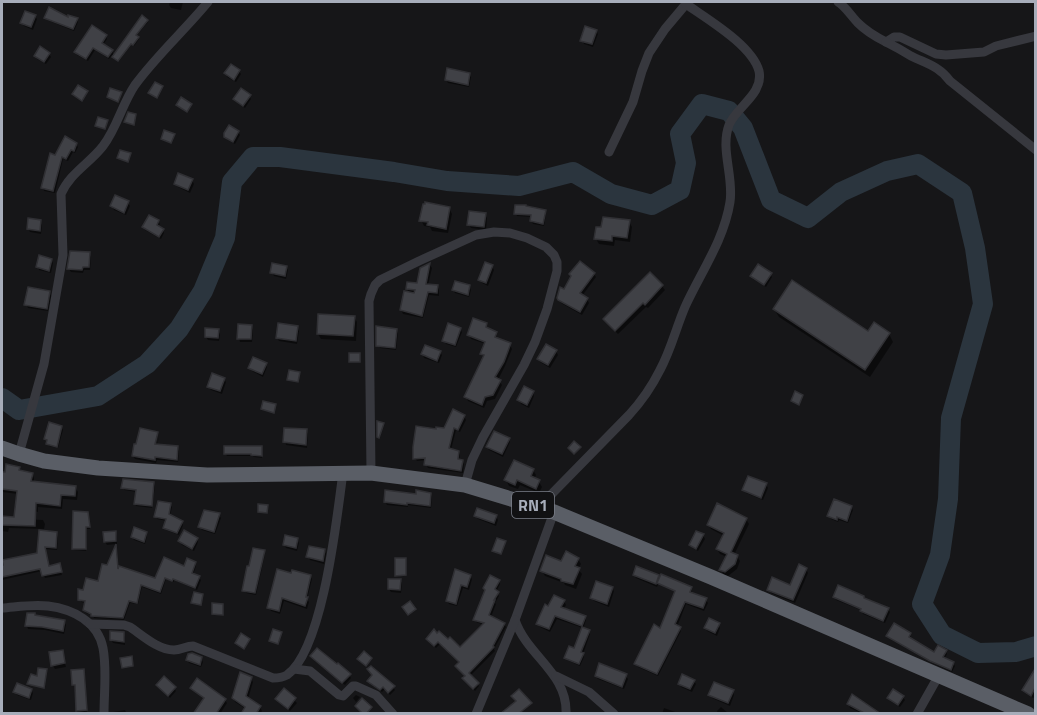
<svg xmlns="http://www.w3.org/2000/svg" width="1037" height="715" font-family="'Titillium Web',sans-serif">
<style>
.shadow{fill:#0007}
.lines{fill:none;stroke-linecap:round;stroke-linejoin:round}
.river{stroke:#2b353e;stroke-width:20}
.building{fill:#404146;stroke:#303034;stroke-width:1.5}
.minor{stroke:#37383e;stroke-width:9}
.trunk{stroke:#5a5e66;stroke-width:15}
.labels{text-anchor:middle;dominant-baseline:central;stroke-width:6;stroke-linejoin:round;paint-order:stroke}
.shield{fill:#111113;stroke:#7a7e88;stroke-width:1.5}
.shield-label{font-size:16px;font-weight:bold;fill:#a7adba}
</style>
<rect width="100%" height="100%" fill="#161618"/>
<g class="shadow">
<path d="M 170,2 L 183,2 L 181,10 L 171,8 L 169,5 Z"/>
<path d="M 35,16 L 37,19 L 33,30 L 24,26 L 22,23 Z"/>
<path d="M 46,17 L 77,20 L 78,22 L 74,31 L 47,20 Z"/>
<path d="M 142,17 L 148,22 L 136,36 L 139,39 L 134,46 L 132,44 L 119,61 L 112,55 L 109,59 L 95,50 L 88,61 L 77,55 L 76,52 L 106,36 L 107,39 L 103,45 L 112,51 L 114,56 Z"/>
<path d="M 596,31 L 598,34 L 593,47 L 584,44 L 582,40 Z"/>
<path d="M 49,54 L 51,57 L 46,64 L 37,59 L 35,56 Z"/>
<path d="M 239,71 L 241,74 L 236,82 L 227,77 L 226,73 Z"/>
<path d="M 469,74 L 471,77 L 469,87 L 448,83 L 446,80 Z"/>
<path d="M 249,96 L 251,99 L 245,108 L 237,102 L 235,99 Z"/>
<path d="M 238,132 L 240,135 L 235,144 L 228,140 L 226,136 Z"/>
<path d="M 76,144 L 78,147 L 75,153 L 73,152 L 68,161 L 63,159 L 55,193 L 44,191 L 43,188 L 56,157 Z"/>
<path d="M 192,180 L 194,184 L 190,193 L 178,187 L 176,184 Z"/>
<path d="M 116,197 L 128,203 L 130,206 L 126,215 L 114,210 L 112,206 Z"/>
<path d="M 449,208 L 452,214 L 448,233 L 432,231 L 430,227 L 424,226 L 421,220 Z"/>
<path d="M 545,212 L 546,214 L 544,226 L 533,224 L 531,221 L 532,217 L 517,216 L 516,214 Z"/>
<path d="M 485,215 L 487,218 L 486,230 L 471,228 L 469,225 Z"/>
<path d="M 40,221 L 42,225 L 41,234 L 30,232 L 28,229 Z"/>
<path d="M 158,221 L 160,224 L 158,227 L 163,230 L 164,233 L 161,239 L 145,230 L 143,227 Z"/>
<path d="M 629,222 L 632,227 L 630,242 L 615,240 L 614,246 L 599,244 L 596,239 L 602,229 Z"/>
<path d="M 71,253 L 89,254 L 91,257 L 90,270 L 84,270 L 83,273 L 71,272 L 69,269 Z"/>
<path d="M 51,260 L 53,263 L 51,273 L 39,270 L 38,267 Z"/>
<path d="M 580,263 L 594,274 L 596,277 L 582,296 L 587,299 L 589,303 L 582,315 L 561,303 L 559,298 L 564,291 Z"/>
<path d="M 430,265 L 432,268 L 428,285 L 437,286 L 439,289 L 439,296 L 429,295 L 423,318 L 403,314 L 401,310 L 410,294 L 407,289 L 418,284 L 421,269 Z"/>
<path d="M 492,266 L 494,270 L 488,286 L 482,283 L 480,280 Z"/>
<path d="M 286,267 L 288,270 L 286,279 L 274,276 L 272,273 Z"/>
<path d="M 770,274 L 772,277 L 766,287 L 753,279 L 752,276 Z"/>
<path d="M 662,286 L 665,290 L 648,308 L 646,307 L 618,334 L 608,324 L 605,320 Z"/>
<path d="M 469,287 L 471,290 L 469,297 L 455,293 L 453,290 Z"/>
<path d="M 49,292 L 51,296 L 48,311 L 28,308 L 26,304 Z"/>
<path d="M 774,309 L 869,333 L 889,334 L 893,342 L 870,377 L 779,317 Z"/>
<path d="M 354,317 L 357,322 L 356,341 L 321,339 L 318,334 Z"/>
<path d="M 486,325 L 488,329 L 496,334 L 495,334 L 494,345 L 497,335 L 497,340 L 510,345 L 512,349 L 505,366 L 498,380 L 502,385 L 495,399 L 487,401 L 484,408 L 468,401 L 466,397 L 484,358 L 482,354 L 486,344 L 471,339 L 469,335 Z"/>
<path d="M 251,326 L 253,330 L 252,342 L 240,342 L 239,338 Z"/>
<path d="M 297,327 L 299,331 L 297,344 L 279,341 L 277,338 Z"/>
<path d="M 460,329 L 462,332 L 456,347 L 446,344 L 444,340 Z"/>
<path d="M 218,330 L 220,334 L 219,341 L 208,340 L 206,337 Z"/>
<path d="M 396,330 L 398,333 L 396,350 L 380,348 L 378,345 Z"/>
<path d="M 556,351 L 558,355 L 550,368 L 540,362 L 539,359 Z"/>
<path d="M 440,352 L 442,355 L 439,363 L 424,358 L 423,354 Z"/>
<path d="M 265,364 L 267,367 L 263,377 L 252,371 L 250,368 Z"/>
<path d="M 224,379 L 226,382 L 222,394 L 211,390 L 209,387 Z"/>
<path d="M 533,392 L 534,396 L 529,408 L 521,404 L 519,400 Z"/>
<path d="M 464,416 L 466,420 L 460,432 L 456,430 L 451,450 L 459,452 L 460,455 L 459,460 L 462,461 L 464,464 L 463,473 L 428,468 L 426,465 L 427,460 L 417,461 L 415,458 L 437,430 L 445,430 Z"/>
<path d="M 61,427 L 63,430 L 58,448 L 49,446 L 46,439 Z"/>
<path d="M 141,429 L 158,434 L 156,434 L 152,451 L 155,452 L 159,436 L 157,446 L 177,448 L 179,451 L 178,462 L 157,460 L 156,463 L 135,459 L 133,456 Z"/>
<path d="M 306,430 L 308,434 L 307,448 L 286,445 L 285,441 Z"/>
<path d="M 509,439 L 510,442 L 503,457 L 489,450 L 487,447 Z"/>
<path d="M 261,448 L 262,450 L 262,458 L 254,457 L 253,456 L 227,456 L 225,453 Z"/>
<path d="M 19,468 L 21,472 L 32,474 L 34,478 L 34,483 L 75,487 L 78,492 L 77,500 L 63,499 L 62,509 L 38,507 L 38,512 L 20,508 L 18,494 L 2,492 L 2,473 L 6,474 Z"/>
<path d="M 533,470 L 536,475 L 534,479 L 539,482 L 542,487 L 539,493 L 520,485 L 518,489 L 509,486 L 506,480 Z"/>
<path d="M 154,484 L 155,486 L 152,508 L 136,506 L 135,504 L 137,492 L 124,490 L 123,488 Z"/>
<path d="M 766,484 L 768,488 L 763,500 L 746,493 L 744,490 Z"/>
<path d="M 430,494 L 432,496 L 431,508 L 408,505 L 408,507 L 387,505 L 385,502 Z"/>
<path d="M 170,505 L 172,507 L 170,516 L 182,522 L 183,525 L 179,535 L 166,530 L 165,528 L 167,521 L 157,519 L 156,516 Z"/>
<path d="M 851,507 L 853,510 L 848,523 L 839,520 L 838,522 L 831,519 L 829,516 Z"/>
<path d="M 87,514 L 90,529 L 87,529 L 86,551 L 74,550 L 73,548 Z"/>
<path d="M 219,515 L 221,518 L 215,534 L 202,530 L 200,526 Z"/>
<path d="M 476,516 L 496,516 L 498,520 L 496,526 L 478,519 Z"/>
<path d="M 2,518 L 43,520 L 45,524 L 44,529 L 9,528 L 8,532 L 2,531 Z"/>
<path d="M 746,519 L 749,524 L 734,555 L 737,556 L 740,561 L 737,569 L 728,576 L 724,575 L 721,570 L 727,557 L 720,554 L 717,549 L 724,536 L 711,529 L 708,525 Z"/>
<path d="M 115,532 L 117,536 L 117,544 L 107,545 L 105,542 L 104,533 Z"/>
<path d="M 146,533 L 147,536 L 145,544 L 134,540 L 132,537 Z"/>
<path d="M 56,534 L 58,537 L 57,550 L 45,549 L 49,567 L 60,568 L 62,575 L 45,578 L 42,571 L 2,580 L 2,567 L 39,554 Z"/>
<path d="M 703,535 L 705,539 L 698,551 L 693,548 L 691,545 Z"/>
<path d="M 197,539 L 198,542 L 194,551 L 182,545 L 180,541 Z"/>
<path d="M 297,540 L 299,543 L 297,551 L 286,548 L 284,545 Z"/>
<path d="M 117,547 L 118,567 L 156,580 L 195,563 L 196,566 L 193,575 L 199,578 L 201,580 L 197,590 L 174,580 L 174,582 L 166,579 L 161,594 L 142,587 L 138,604 L 130,603 L 124,620 L 94,618 L 93,616 L 86,613 L 84,610 L 86,603 L 81,602 L 80,599 L 84,592 L 99,583 Z"/>
<path d="M 324,551 L 326,554 L 324,564 L 310,560 L 308,557 Z"/>
<path d="M 264,552 L 265,554 L 256,595 L 246,593 L 244,590 Z"/>
<path d="M 578,559 L 581,564 L 578,569 L 582,574 L 576,589 L 565,585 L 564,583 L 545,576 L 542,571 L 562,563 Z"/>
<path d="M 806,569 L 808,573 L 795,603 L 771,593 L 769,590 L 791,586 Z"/>
<path d="M 456,571 L 470,576 L 472,579 L 469,590 L 463,588 L 457,606 L 449,604 L 447,601 Z"/>
<path d="M 634,575 L 658,576 L 660,580 L 691,588 L 692,591 L 691,594 L 706,600 L 708,603 L 704,611 L 686,604 L 677,627 L 681,631 L 658,676 L 638,667 L 636,664 L 661,630 L 683,593 L 659,583 L 657,587 L 636,578 Z"/>
<path d="M 310,576 L 312,579 L 307,599 L 309,602 L 307,609 L 284,601 L 280,614 L 271,611 L 269,608 Z"/>
<path d="M 400,580 L 402,583 L 401,593 L 391,592 L 389,589 Z"/>
<path d="M 499,581 L 500,584 L 496,592 L 499,596 L 495,603 L 496,604 L 491,617 L 504,624 L 506,627 L 494,649 L 495,651 L 470,676 L 479,686 L 475,691 L 466,681 L 466,676 L 460,663 L 440,644 L 436,648 L 429,641 L 434,632 L 460,649 L 484,625 L 476,622 L 475,619 Z"/>
<path d="M 612,588 L 614,591 L 609,607 L 594,601 L 592,598 Z"/>
<path d="M 835,597 L 865,600 L 888,609 L 890,612 L 885,623 L 863,614 L 861,610 L 836,600 Z"/>
<path d="M 564,601 L 566,605 L 563,610 L 585,617 L 586,620 L 583,629 L 588,631 L 590,634 L 583,654 L 584,657 L 580,666 L 567,660 L 565,658 L 575,650 L 583,628 L 557,619 L 550,632 L 540,627 L 538,623 L 549,608 Z"/>
<path d="M 36,617 L 64,622 L 66,625 L 64,634 L 45,630 L 28,629 L 27,626 Z"/>
<path d="M 718,624 L 720,628 L 717,636 L 707,631 L 706,628 Z"/>
<path d="M 123,634 L 125,637 L 125,645 L 113,643 L 111,640 Z"/>
<path d="M 910,634 L 911,637 L 910,639 L 934,654 L 946,652 L 947,654 L 944,659 L 953,663 L 955,666 L 952,672 L 932,663 L 890,639 L 888,636 Z"/>
<path d="M 62,652 L 66,667 L 55,669 L 53,666 Z"/>
<path d="M 312,656 L 349,675 L 351,678 L 345,685 L 314,660 Z"/>
<path d="M 201,658 L 203,662 L 201,667 L 189,663 L 187,660 Z"/>
<path d="M 83,671 L 85,674 L 87,714 L 77,714 L 77,687 L 75,687 L 73,684 Z"/>
<path d="M 373,676 L 393,687 L 395,690 L 390,695 L 385,689 L 382,692 L 370,684 L 369,681 Z"/>
<path d="M 596,676 L 626,676 L 628,679 L 624,689 L 598,679 Z"/>
<path d="M 251,678 L 253,682 L 248,699 L 260,707 L 262,711 L 260,714 L 243,714 L 246,709 L 235,702 L 233,698 Z"/>
<path d="M 1031,678 L 1036,681 L 1036,696 L 1033,698 L 1026,693 L 1024,690 Z"/>
<path d="M 694,681 L 696,684 L 692,692 L 681,687 L 680,684 Z"/>
<path d="M 158,685 L 174,688 L 176,691 L 170,698 Z"/>
<path d="M 31,690 L 33,693 L 31,700 L 17,695 L 15,692 Z"/>
<path d="M 284,690 L 297,703 L 290,711 L 279,702 L 277,699 Z"/>
<path d="M 733,692 L 734,695 L 730,706 L 712,698 L 710,695 Z"/>
<path d="M 356,695 L 360,697 L 356,702 L 353,698 Z"/>
<path d="M 903,697 L 905,700 L 900,707 L 890,701 L 888,698 Z"/>
<path d="M 225,700 L 227,703 L 220,714 L 195,714 Z"/>
<path d="M 849,704 L 866,714 L 863,714 L 850,708 Z"/>
<path d="M 721,707 L 729,714 L 718,714 L 717,711 Z"/>
<path d="M 664,708 L 678,713 L 678,714 L 662,714 Z"/>
<path d="M 125,710 L 127,714 L 113,714 L 113,712 Z"/>
</g>
<g class="lines">
<path class="river" d="M 2,398 L 19,410 L 98,396 L 147,364 L 179,329 L 203,291 L 225,238 L 232,182 L 253,157 L 280,157 L 394,172 L 447,181 L 519,186 L 573,172 L 611,194 L 652,205 L 680,190 L 686,163 L 680,134 L 702,104 L 729,111 L 743,128 L 771,200 L 808,218 L 841,192 L 887,171 L 918,164 L 962,193 L 975,248 L 983,304 L 951,418 L 948,499 L 940,555 L 922,604 L 942,635 L 978,653 L 1016,652 L 1036,646"/>
</g>
<g class="building">
<path d="M 49,7 L 68,17 L 68,15 L 78,18 L 73,29 L 44,18 Z"/>
<path d="M 25,11 L 36,15 L 31,27 L 20,23 Z"/>
<path d="M 142,15 L 148,20 L 136,35 L 139,37 L 133,45 L 131,44 L 118,61 L 112,57 Z"/>
<path d="M 92,25 L 107,35 L 102,43 L 113,50 L 108,57 L 93,48 L 86,59 L 74,52 Z"/>
<path d="M 585,26 L 597,30 L 592,44 L 580,41 Z"/>
<path d="M 40,46 L 50,53 L 44,62 L 34,56 Z"/>
<path d="M 231,64 L 240,70 L 234,80 L 224,73 Z"/>
<path d="M 447,68 L 470,73 L 468,85 L 445,80 Z"/>
<path d="M 155,82 L 163,86 L 157,98 L 148,93 Z"/>
<path d="M 78,85 L 88,91 L 82,101 L 72,94 Z"/>
<path d="M 110,88 L 122,92 L 118,102 L 107,97 Z"/>
<path d="M 241,88 L 251,95 L 243,106 L 233,99 Z"/>
<path d="M 181,97 L 192,104 L 187,112 L 176,105 Z"/>
<path d="M 128,112 L 136,114 L 134,125 L 124,122 Z"/>
<path d="M 98,117 L 108,120 L 105,129 L 95,126 Z"/>
<path d="M 229,125 L 239,131 L 233,142 L 224,137 L 224,133 Z"/>
<path d="M 164,130 L 175,134 L 171,143 L 161,139 Z"/>
<path d="M 65,136 L 77,143 L 74,151 L 71,150 L 66,159 L 62,157 L 53,191 L 41,188 L 50,153 L 55,155 Z"/>
<path d="M 120,150 L 131,153 L 128,162 L 117,158 Z"/>
<path d="M 178,173 L 193,179 L 188,190 L 174,184 Z"/>
<path d="M 115,195 L 129,201 L 124,213 L 110,206 Z"/>
<path d="M 425,202 L 450,207 L 446,229 L 427,225 L 428,222 L 419,221 L 423,204 L 425,204 Z"/>
<path d="M 515,205 L 526,205 L 526,206 L 546,210 L 543,224 L 530,221 L 531,215 L 514,214 Z"/>
<path d="M 469,211 L 486,213 L 484,227 L 467,225 Z"/>
<path d="M 149,215 L 159,220 L 157,225 L 164,229 L 159,237 L 142,227 Z"/>
<path d="M 603,217 L 630,220 L 627,238 L 612,236 L 612,241 L 594,239 L 596,227 L 601,227 Z"/>
<path d="M 28,218 L 41,220 L 40,231 L 27,229 Z"/>
<path d="M 70,251 L 90,252 L 89,267 L 83,267 L 82,270 L 67,269 Z"/>
<path d="M 39,255 L 52,259 L 49,271 L 36,267 Z"/>
<path d="M 580,261 L 595,273 L 580,293 L 588,298 L 580,312 L 558,300 L 557,298 L 560,287 L 564,289 L 571,276 L 569,274 Z"/>
<path d="M 485,262 L 493,265 L 486,283 L 478,280 Z"/>
<path d="M 272,263 L 287,266 L 285,276 L 270,273 Z"/>
<path d="M 430,263 L 426,284 L 438,285 L 437,293 L 428,292 L 422,316 L 400,310 L 404,291 L 414,293 L 415,290 L 406,289 L 407,282 L 417,283 L 420,268 Z"/>
<path d="M 758,264 L 772,273 L 764,285 L 750,276 Z"/>
<path d="M 650,272 L 663,285 L 645,305 L 643,303 L 615,331 L 603,319 Z"/>
<path d="M 792,280 L 868,331 L 874,322 L 890,333 L 865,370 L 773,309 Z"/>
<path d="M 455,281 L 470,285 L 468,295 L 452,290 Z"/>
<path d="M 28,287 L 50,291 L 47,309 L 24,305 Z"/>
<path d="M 318,314 L 355,316 L 353,336 L 317,334 Z"/>
<path d="M 473,318 L 487,323 L 486,327 L 497,332 L 495,337 L 511,343 L 504,362 L 495,377 L 501,380 L 493,395 L 485,397 L 482,405 L 464,397 L 484,355 L 480,354 L 485,342 L 467,335 Z"/>
<path d="M 278,323 L 298,326 L 296,341 L 276,338 Z"/>
<path d="M 448,323 L 461,328 L 455,345 L 442,341 Z"/>
<path d="M 238,324 L 252,325 L 251,339 L 237,339 Z"/>
<path d="M 376,326 L 397,329 L 395,348 L 376,346 Z"/>
<path d="M 205,328 L 219,329 L 218,338 L 205,337 Z"/>
<path d="M 546,344 L 557,350 L 548,365 L 537,359 Z"/>
<path d="M 425,345 L 441,351 L 437,361 L 421,354 Z"/>
<rect x="349" y="353" width="11" height="9"/>
<path d="M 253,357 L 267,363 L 262,374 L 248,368 Z"/>
<path d="M 289,370 L 300,372 L 298,382 L 287,380 Z"/>
<path d="M 212,373 L 225,378 L 220,391 L 207,387 Z"/>
<path d="M 524,386 L 534,391 L 527,405 L 517,400 Z"/>
<path d="M 795,391 L 803,395 L 799,405 L 791,401 Z"/>
<path d="M 263,401 L 276,404 L 274,413 L 261,409 Z"/>
<path d="M 453,409 L 465,415 L 458,430 L 454,428 L 449,448 L 459,451 L 458,459 L 463,460 L 461,471 L 424,465 L 425,458 L 413,459 L 413,447 L 416,426 L 436,429 L 436,427 L 444,428 Z"/>
<path d="M 377,421 L 384,423 L 379,438 L 377,437 Z"/>
<path d="M 49,422 L 62,426 L 57,447 L 46,444 L 47,440 L 44,439 Z"/>
<path d="M 140,428 L 158,432 L 155,444 L 178,446 L 177,460 L 155,457 L 155,460 L 132,456 L 134,444 L 136,444 Z"/>
<path d="M 284,428 L 307,429 L 306,445 L 283,442 Z"/>
<path d="M 494,431 L 510,438 L 502,454 L 486,447 Z"/>
<path d="M 574,441 L 581,447 L 574,454 L 568,448 Z"/>
<path d="M 224,446 L 262,446 L 262,456 L 251,455 L 251,454 L 224,454 Z"/>
<path d="M 514,460 L 534,469 L 531,476 L 540,480 L 536,489 L 517,480 L 515,485 L 504,480 Z"/>
<path d="M 6,464 L 20,467 L 19,470 L 33,473 L 31,481 L 76,486 L 75,496 L 61,495 L 60,506 L 36,503 L 35,526 L 2,525 L 2,516 L 14,517 L 17,491 L 2,489 L 2,472 L 5,472 Z"/>
<path d="M 748,476 L 767,483 L 761,498 L 742,490 Z"/>
<path d="M 123,479 L 154,482 L 152,506 L 134,504 L 136,490 L 121,488 Z"/>
<path d="M 385,490 L 416,494 L 416,490 L 431,493 L 430,506 L 407,503 L 407,505 L 384,502 Z"/>
<path d="M 834,499 L 852,506 L 847,521 L 837,517 L 837,520 L 827,516 Z"/>
<path d="M 158,501 L 171,503 L 169,514 L 183,521 L 177,533 L 163,528 L 166,519 L 154,517 Z"/>
<path d="M 717,503 L 747,518 L 731,552 L 738,555 L 735,564 L 725,572 L 719,570 L 727,554 L 716,549 L 724,533 L 707,525 Z"/>
<path d="M 258,504 L 268,505 L 267,513 L 258,512 Z"/>
<path d="M 477,508 L 497,515 L 494,523 L 474,516 Z"/>
<path d="M 204,510 L 220,513 L 214,532 L 198,527 Z"/>
<path d="M 73,511 L 88,512 L 90,527 L 86,527 L 86,549 L 72,549 Z"/>
<path d="M 134,527 L 147,532 L 144,542 L 131,537 Z"/>
<path d="M 39,530 L 57,532 L 56,548 L 45,547 L 49,566 L 60,563 L 62,572 L 42,576 L 40,569 L 2,577 L 2,566 L 3,565 L 2,560 L 37,553 Z"/>
<path d="M 184,530 L 198,538 L 192,549 L 178,541 Z"/>
<path d="M 116,531 L 116,541 L 104,542 L 103,532 Z"/>
<path d="M 696,531 L 704,534 L 696,549 L 689,545 Z"/>
<path d="M 285,535 L 298,538 L 296,548 L 283,545 Z"/>
<path d="M 497,538 L 506,541 L 501,554 L 492,551 Z"/>
<path d="M 116,544 L 118,569 L 119,566 L 155,578 L 164,557 L 184,566 L 187,558 L 196,562 L 192,573 L 200,576 L 195,588 L 173,579 L 172,581 L 165,578 L 160,592 L 141,585 L 137,603 L 129,601 L 123,618 L 91,616 L 91,614 L 83,610 L 85,601 L 78,600 L 78,589 L 83,590 L 86,578 L 98,581 L 102,564 L 107,565 Z"/>
<path d="M 309,546 L 325,549 L 323,561 L 306,557 Z"/>
<path d="M 253,548 L 265,550 L 255,593 L 242,591 L 247,566 L 249,566 Z"/>
<path d="M 566,551 L 579,558 L 575,566 L 580,568 L 573,584 L 561,581 L 561,579 L 540,571 L 546,555 L 561,561 Z"/>
<path d="M 395,558 L 406,558 L 406,575 L 395,576 Z"/>
<path d="M 799,564 L 807,568 L 793,600 L 767,590 L 772,577 L 790,585 Z"/>
<path d="M 636,566 L 659,575 L 656,584 L 633,575 Z"/>
<path d="M 277,569 L 291,573 L 292,570 L 311,575 L 306,597 L 308,597 L 305,606 L 282,598 L 279,611 L 267,608 Z"/>
<path d="M 455,569 L 471,575 L 467,587 L 461,585 L 456,604 L 446,601 Z"/>
<path d="M 661,574 L 692,587 L 690,592 L 707,598 L 703,608 L 685,602 L 675,624 L 681,627 L 657,674 L 634,664 L 654,624 L 660,628 L 675,591 L 657,583 Z"/>
<path d="M 490,575 L 500,580 L 495,589 L 499,592 L 494,600 L 495,600 L 489,615 L 505,623 L 493,646 L 494,647 L 469,673 L 479,683 L 473,689 L 462,678 L 465,676 L 455,666 L 459,662 L 438,642 L 434,646 L 426,639 L 434,629 L 437,633 L 439,631 L 448,639 L 450,637 L 460,647 L 484,623 L 473,620 L 485,590 L 483,588 Z"/>
<path d="M 388,579 L 401,579 L 400,590 L 388,589 Z"/>
<path d="M 596,581 L 613,587 L 607,604 L 590,598 Z"/>
<path d="M 838,585 L 864,596 L 864,598 L 889,608 L 883,621 L 860,611 L 861,609 L 833,597 Z"/>
<path d="M 194,592 L 203,594 L 201,605 L 191,603 Z"/>
<path d="M 554,595 L 565,600 L 561,607 L 586,616 L 582,626 L 555,616 L 549,629 L 536,624 L 545,604 L 548,606 Z"/>
<path d="M 410,601 L 416,609 L 408,615 L 402,607 Z"/>
<path d="M 212,603 L 223,604 L 223,615 L 212,614 Z"/>
<path d="M 27,613 L 35,613 L 35,615 L 65,620 L 63,631 L 42,627 L 25,626 Z"/>
<path d="M 709,618 L 720,623 L 715,633 L 704,628 Z"/>
<path d="M 894,623 L 911,633 L 909,637 L 934,652 L 938,645 L 947,650 L 943,657 L 954,662 L 951,670 L 930,661 L 886,636 Z"/>
<path d="M 582,627 L 590,630 L 581,652 L 584,653 L 579,664 L 564,658 L 569,646 L 574,648 Z"/>
<path d="M 273,629 L 282,632 L 278,644 L 269,641 Z"/>
<path d="M 110,631 L 124,632 L 124,642 L 110,640 Z"/>
<path d="M 241,633 L 250,639 L 244,649 L 235,643 Z"/>
<path d="M 317,648 L 337,664 L 338,663 L 351,674 L 342,683 L 310,656 Z"/>
<path d="M 63,650 L 65,663 L 51,666 L 49,652 Z"/>
<path d="M 364,651 L 372,658 L 366,666 L 357,659 Z"/>
<path d="M 192,653 L 202,657 L 200,665 L 186,660 L 188,654 Z"/>
<path d="M 132,656 L 133,666 L 122,668 L 120,658 Z"/>
<path d="M 599,663 L 627,674 L 622,687 L 595,676 Z"/>
<path d="M 371,666 L 395,686 L 388,693 L 383,687 L 380,690 L 367,681 L 372,675 L 367,669 Z"/>
<path d="M 38,668 L 47,669 L 44,688 L 27,684 L 31,674 L 37,676 Z"/>
<path d="M 84,669 L 87,710 L 76,711 L 75,685 L 72,685 L 71,670 Z"/>
<path d="M 1035,669 L 1035,688 L 1031,696 L 1022,690 Z"/>
<path d="M 240,672 L 252,677 L 246,696 L 261,706 L 256,714 L 241,714 L 245,707 L 232,698 Z"/>
<path d="M 682,674 L 695,680 L 690,689 L 678,684 Z"/>
<path d="M 164,676 L 176,687 L 168,696 L 156,685 Z"/>
<path d="M 197,678 L 226,699 L 216,714 L 193,714 L 204,698 L 190,688 Z"/>
<path d="M 714,682 L 734,690 L 728,703 L 708,695 Z"/>
<path d="M 17,683 L 32,689 L 29,698 L 13,692 Z"/>
<path d="M 284,688 L 296,698 L 288,709 L 275,699 Z"/>
<path d="M 519,689 L 532,703 L 518,714 L 500,714 L 516,701 L 511,696 Z"/>
<path d="M 893,689 L 904,696 L 898,705 L 887,698 Z"/>
<path d="M 852,694 L 881,714 L 866,714 L 847,704 Z"/>
<path d="M 362,698 L 372,707 L 366,714 L 363,714 L 355,706 Z"/>
</g>
<g class="lines">
<g class="minor">
<path d="M 838,2 C 846,7 851,16 858,23 C 866,31 876,37 886,42 L 894,37 L 900,37 L 936,54 L 946,55 L 984,52 L 996,46 L 1036,36"/>
<path d="M 886,42 C 894,46 903,51 911,56 C 927,64 939,66 950,81 L 1036,150"/>
<path d="M 609,152 L 633,102 L 642,71 L 649,53 L 665,29 L 686,4"/>
<path d="M 19,454 L 44,364 L 63,255 L 61,194 C 70,173 90,163 103,146 C 117,128 122,104 135,85 C 157,55 185,30 208,2"/>
<path d="M 371,473 L 369,301 L 371,294 L 375,285 L 380,280 L 419,261 L 476,235 L 494,232 L 510,233 L 527,238 L 546,247 L 554,255 L 557,262 L 557,271 L 547,309 L 535,342 L 524,365 L 483,437 L 472,460 L 465,485"/>
<path d="M 539,507 L 629,415 C 641,402 652,386 660,370 C 671,350 676,328 685,307 C 701,272 724,240 730,202 C 734,177 720,149 729,125 C 736,107 764,94 759,71 C 752,45 707,19 686,4 L 688,2"/>
<path d="M 554,512 L 515,620 C 527,656 568,673 566,714"/>
<path d="M 2,608 C 16,607 33,604 48,606 C 73,609 98,622 103,648 C 107,669 104,692 104,714"/>
<path d="M 90,624 L 124,625 L 130,627 C 142,635 158,650 174,650 C 181,650 186,646 193,646 L 273,678 C 278,678 282,678 287,675 C 323,650 337,517 343,472"/>
<path d="M 294,669 L 310,671 L 339,695 L 343,696 L 353,686 L 356,686 L 376,695 L 393,714"/>
<path d="M 556,676 L 589,692 L 614,714"/>
<path d="M 476,714 L 515,620"/>
<path d="M 917,714 L 939,675"/>
</g>
<path class="trunk" d="M 2,448 L 19,454 L 44,461 L 98,468 L 207,475 L 371,473 L 465,485 L 554,512 L 711,577 L 1028,714"/>
</g>
<g class="labels">
<rect class="shield" x="512" y="492" width="42" height="26" rx="4.5"/>
<g class="shield-label">
<text x="533" y="505">RN1</text>
</g>
</g>
<rect width="1037" height="715" fill="none" stroke="#a7adba" stroke-width="6"/>
</svg>
